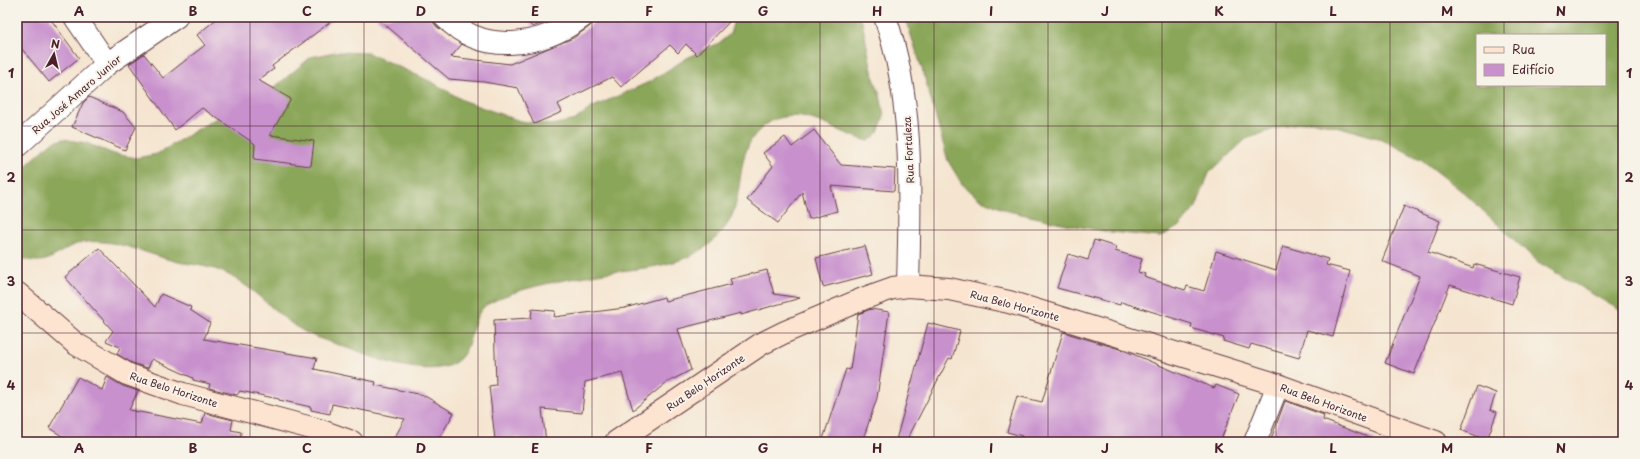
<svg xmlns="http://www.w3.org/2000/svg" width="1640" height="459" font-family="'Playpen Sans',sans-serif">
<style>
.forest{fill:#8aa659;stroke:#6a6242;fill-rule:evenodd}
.building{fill:#c890cd}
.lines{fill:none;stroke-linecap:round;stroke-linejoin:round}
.street-casing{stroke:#643d44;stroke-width:24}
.secondary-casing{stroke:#643d44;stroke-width:24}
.street{stroke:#fff;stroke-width:22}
.secondary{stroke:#fde4d0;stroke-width:22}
.grid{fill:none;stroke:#4a1f2b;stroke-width:1;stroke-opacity:0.55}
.labels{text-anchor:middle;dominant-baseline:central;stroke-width:4;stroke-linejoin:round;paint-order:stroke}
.street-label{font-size:10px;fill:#4a1f2b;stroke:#f7f3e8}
.neatline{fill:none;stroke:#4a1f2b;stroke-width:1.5}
.grid-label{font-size:13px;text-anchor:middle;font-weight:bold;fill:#4a1f2b}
</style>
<rect width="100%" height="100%" fill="#f7f3e8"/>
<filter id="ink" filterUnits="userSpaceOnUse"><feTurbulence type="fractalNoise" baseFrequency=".025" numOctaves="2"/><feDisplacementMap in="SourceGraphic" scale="8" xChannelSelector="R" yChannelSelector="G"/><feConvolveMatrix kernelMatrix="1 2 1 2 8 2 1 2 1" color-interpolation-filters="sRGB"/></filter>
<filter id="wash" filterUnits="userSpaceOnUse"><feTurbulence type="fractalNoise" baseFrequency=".012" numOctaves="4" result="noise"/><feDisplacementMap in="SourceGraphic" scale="16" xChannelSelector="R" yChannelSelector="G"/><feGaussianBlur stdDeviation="0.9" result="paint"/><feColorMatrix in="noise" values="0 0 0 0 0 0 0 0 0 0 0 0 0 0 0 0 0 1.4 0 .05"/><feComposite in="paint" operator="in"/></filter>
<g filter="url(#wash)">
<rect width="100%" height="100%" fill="#f5e5d0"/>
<g class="forest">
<path d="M 735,17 L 858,17 L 862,22 L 873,76 L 880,94 L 884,116 L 878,133 L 869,141 C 837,134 810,108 776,119 C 772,120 767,124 763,127 C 738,146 743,179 735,207 C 732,219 723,232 713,241 C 683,269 635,268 597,274 C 566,280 531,285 502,297 C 497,300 488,303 484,307 C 467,322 476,356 448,366 C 416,376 369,356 339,345 C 328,341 316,338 305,332 C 277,317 256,288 227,274 C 212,266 194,265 178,262 C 149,255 118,239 88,242 C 56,244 57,271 17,257 L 17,174 L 51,143 L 63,139 L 86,143 L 114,154 L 137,158 L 157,154 L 243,102 L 276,86 L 311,57 L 335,52 L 368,53 L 432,82 L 464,101 L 520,121 L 552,125 L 575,120 L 591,108 L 649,82 L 687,58 L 719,43 L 730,34 Z"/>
<path d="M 905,17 L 1623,17 L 1623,312 L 1538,262 L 1463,192 L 1422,160 L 1381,139 L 1344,128 L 1311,121 L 1283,126 L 1246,139 L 1209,173 L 1196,207 L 1180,226 L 1160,237 L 1110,232 L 1070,225 L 1008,211 L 979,199 L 962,184 L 948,161 L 924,75 ZM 1477,35 L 1605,35 L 1605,85 L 1477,85 Z"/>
</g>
<g id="blocks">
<g class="building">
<path d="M 17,17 L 49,17 L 79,58 L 49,82 L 17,43 Z"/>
<path d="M 219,17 L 337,17 L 272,66 L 274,69 L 258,80 L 291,99 L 270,135 L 314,141 L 311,166 L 254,159 L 255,144 L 202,108 L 175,130 L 129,64 L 144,54 L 163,78 L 205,45 L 197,35 Z"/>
<path d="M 376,17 L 429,17 L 437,27 L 462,44 L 451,57 L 510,64 L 573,38 L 589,27 L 593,23 L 594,17 L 734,17 L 697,55 L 686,44 L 678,53 L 670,45 L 621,87 L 612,77 L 558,104 L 562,112 L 534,124 L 518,88 L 484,82 L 449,79 Z"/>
<path d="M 525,17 L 558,17 L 532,27 Z"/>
<path d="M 89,97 L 123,112 L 136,127 L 125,150 L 72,127 L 83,103 Z"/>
<path d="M 814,130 L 841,165 L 895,169 L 894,191 L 831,186 L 837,211 L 809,219 L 802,192 L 778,223 L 747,200 L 773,166 L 763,153 L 785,137 L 792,147 Z"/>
<path d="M 1404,206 L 1440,221 L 1428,252 L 1473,268 L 1474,264 L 1520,277 L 1512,304 L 1450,285 L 1414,374 L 1385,363 L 1420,276 L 1382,261 Z"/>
<path d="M 1094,240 L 1116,247 L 1115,251 L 1142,259 L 1138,272 L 1145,274 L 1144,277 L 1185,290 L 1187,286 L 1204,291 L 1216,251 L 1276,270 L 1283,246 L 1328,259 L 1326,265 L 1350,271 L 1333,337 L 1307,330 L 1299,358 L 1251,344 L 1249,349 L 1223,341 L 1224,338 L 1191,328 L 1192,324 L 1121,302 L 1120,305 L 1057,288 L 1068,254 L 1088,260 Z"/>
<path d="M 865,246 L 873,274 L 823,287 L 816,258 Z"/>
<path d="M 99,248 L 155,307 L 161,294 L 191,307 L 190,310 L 210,323 L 204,339 L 317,358 L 314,369 L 376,382 L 375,385 L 423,395 L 454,413 L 437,442 L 392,442 L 405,419 L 332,404 L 330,414 L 311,410 L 311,407 L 279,400 L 279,399 L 240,391 L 237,395 L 209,388 L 210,384 L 193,380 L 193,378 L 152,359 L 148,368 L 132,363 L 117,354 L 120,347 L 106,341 L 113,331 L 65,277 Z"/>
<path d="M 767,270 L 774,294 L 800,298 L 741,315 L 741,313 L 678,329 L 691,370 L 666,383 L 633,410 L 622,373 L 585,382 L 582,413 L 542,409 L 546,442 L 520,442 L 520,438 L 495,440 L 489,386 L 496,385 L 494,320 L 531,318 L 532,309 L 555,311 L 554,317 L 625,308 L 664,297 L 665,301 L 732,284 L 730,279 Z"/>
<path d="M 871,309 L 889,312 L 877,398 L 862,442 L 822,442 L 846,369 L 850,370 L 858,314 Z"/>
<path d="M 928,323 L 960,331 L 952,359 L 949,358 L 906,442 L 901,442 L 896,440 Z"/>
<path d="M 1063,332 L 1123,350 L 1214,388 L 1216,385 L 1239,394 L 1220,442 L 1021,442 L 1022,436 L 1007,432 L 1017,396 L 1042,402 Z"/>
<path d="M 78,377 L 102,390 L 107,377 L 123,386 L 138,391 L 129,410 L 202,424 L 205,413 L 233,420 L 231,430 L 241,432 L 240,442 L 72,442 L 49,428 Z"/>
<path d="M 1477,386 L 1496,393 L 1490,410 L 1497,412 L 1487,440 L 1461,430 Z"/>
<path d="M 1285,401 L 1324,415 L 1323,420 L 1376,440 L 1375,442 L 1270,442 Z"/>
</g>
</g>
</g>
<g filter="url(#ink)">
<use href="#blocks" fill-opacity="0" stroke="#643d44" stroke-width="1"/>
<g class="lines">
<defs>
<g id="street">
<path d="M 75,17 L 107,64"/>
<path d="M 445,17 C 484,57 542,46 582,17"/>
<path d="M 885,17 C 915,103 910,197 908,286"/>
<path d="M 17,146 L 107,64 L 176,17"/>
<path d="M 1255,442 L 1278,385"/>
</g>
<g id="secondary">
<path d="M 17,293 L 76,344 L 127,374 L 183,394 L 319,430 L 352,442"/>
<path d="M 616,442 L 761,344 L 785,332 L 865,298 L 893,288 L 908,286 L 949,289 L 1009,302 L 1269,382 L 1436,442"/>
</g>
</defs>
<use href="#street" class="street-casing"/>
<use href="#secondary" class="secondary-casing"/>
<use href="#street" class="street"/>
<use href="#secondary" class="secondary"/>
</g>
</g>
<path class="grid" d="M 136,17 L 136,442M 250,17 L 250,442M 364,17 L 364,442M 478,17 L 478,442M 592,17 L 592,442M 706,17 L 706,442M 820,17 L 820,442M 934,17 L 934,442M 1048,17 L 1048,442M 1162,17 L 1162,442M 1276,17 L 1276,442M 1390,17 L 1390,442M 1504,17 L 1504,35M 1504,85 L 1504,442M 17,126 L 1623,126M 17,230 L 1623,230M 17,333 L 1623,333"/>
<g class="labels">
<g class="street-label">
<text transform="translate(76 94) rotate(-41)">Rua José Amaro Junior</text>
<text transform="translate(908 150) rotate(-93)">Rua Fortaleza</text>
<text transform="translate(1015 305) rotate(15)">Rua Belo Horizonte</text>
<text transform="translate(705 382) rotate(-34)">Rua Belo Horizonte</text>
<text transform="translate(174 389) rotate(18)">Rua Belo Horizonte</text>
<text transform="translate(1324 402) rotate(20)">Rua Belo Horizonte</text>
</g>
</g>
<rect width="1640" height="459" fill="none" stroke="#f7f3e8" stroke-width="44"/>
<rect x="1476" y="34" width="130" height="52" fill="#f7f3e8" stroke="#b29e9c"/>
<rect x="1484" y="47" width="20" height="6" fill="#fde4d0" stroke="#b29e9c"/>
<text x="1512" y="54" font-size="12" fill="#4a1f2b">Rua</text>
<rect x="1484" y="64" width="20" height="12" fill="#c890cd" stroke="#b29e9c"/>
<text x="1512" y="74" font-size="12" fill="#4a1f2b">Edifício</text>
<g transform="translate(54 54) rotate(8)" stroke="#f7f3e8" stroke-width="3" paint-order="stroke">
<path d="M0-3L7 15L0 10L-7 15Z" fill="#4a1f2b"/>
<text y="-6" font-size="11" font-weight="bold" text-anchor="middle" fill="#4a1f2b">N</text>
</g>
<rect x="22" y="22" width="1596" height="415" class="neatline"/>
<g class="grid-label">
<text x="79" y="16">A</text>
<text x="193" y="16">B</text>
<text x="307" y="16">C</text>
<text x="421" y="16">D</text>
<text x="535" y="16">E</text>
<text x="649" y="16">F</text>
<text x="763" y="16">G</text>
<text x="877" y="16">H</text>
<text x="991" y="16">I</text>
<text x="1105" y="16">J</text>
<text x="1219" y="16">K</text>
<text x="1333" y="16">L</text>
<text x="1447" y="16">M</text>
<text x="1561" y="16">N</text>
<text x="11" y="78">1</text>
<text x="1629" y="78">1</text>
<text x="11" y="182">2</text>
<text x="1629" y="182">2</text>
<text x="11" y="286">3</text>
<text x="1629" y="286">3</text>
<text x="11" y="390">4</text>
<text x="1629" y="390">4</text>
<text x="79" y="453">A</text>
<text x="193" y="453">B</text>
<text x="307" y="453">C</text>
<text x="421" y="453">D</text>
<text x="535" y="453">E</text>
<text x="649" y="453">F</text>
<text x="763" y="453">G</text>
<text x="877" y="453">H</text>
<text x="991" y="453">I</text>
<text x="1105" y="453">J</text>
<text x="1219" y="453">K</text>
<text x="1333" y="453">L</text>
<text x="1447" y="453">M</text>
<text x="1561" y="453">N</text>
</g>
</svg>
